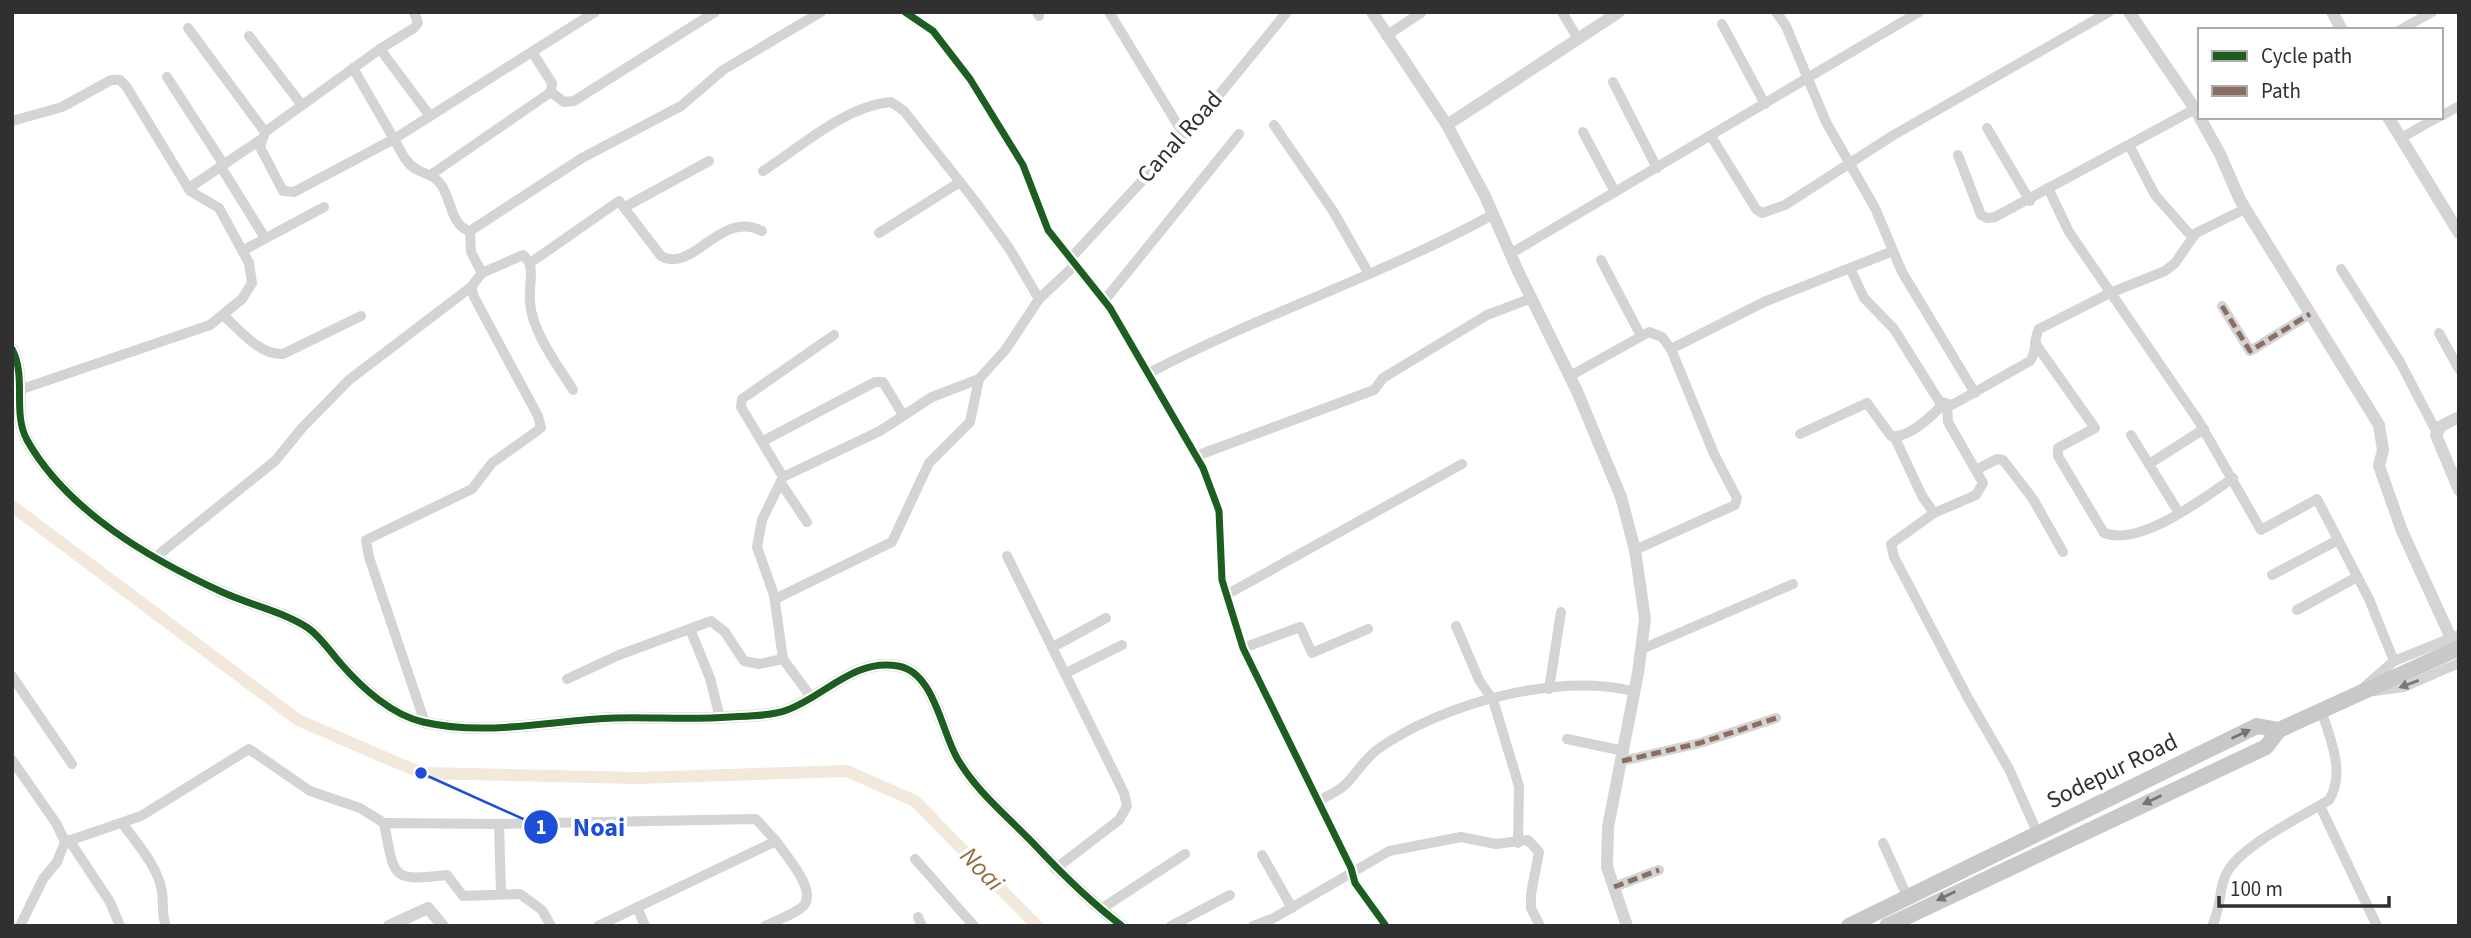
<svg xmlns="http://www.w3.org/2000/svg" width="2471" height="938" font-family="'Source Sans 3',sans-serif">
<style>
.lines{fill:none;stroke-linecap:round;stroke-linejoin:round}
.canal{stroke:#f2e8db;stroke-width:12}
.minor{stroke:#d4d4d4;stroke-width:10}
.tertiary{stroke:#d4d4d4;stroke-width:12}
.primary{stroke:#c8c8c8;stroke-width:16}
.quiet{stroke:#8d6e63;stroke-width:5;stroke-dasharray:10 5;stroke-linecap:butt}
.cycleway-casing{stroke:#fff;stroke-width:11}
.cycleway{stroke:#1b5e20;stroke-width:7}
.oneway{fill:#7a7a7a}
.oneway2{fill:#747474}
.labels{text-anchor:middle;dominant-baseline:central;stroke-width:7;stroke-linejoin:round;paint-order:stroke}
.street-label{font-size:24px;fill:#303030;stroke:#fff}
.water-label{font-size:26px;font-style:italic;fill:#916f3e;stroke:#fff}
.leader{fill:none;stroke:#1d4ed8;stroke-width:2.5}
.callout-dot{fill:#1d4ed8;stroke:#fff;stroke-width:2.5}
.mark-label{font-size:21px;text-anchor:middle;font-weight:bold;fill:#fff}
.callout-label{font-size:26px;text-anchor:middle;font-weight:bold;fill:#1d4ed8;stroke:#fff;stroke-width:7;stroke-linejoin:round;paint-order:stroke}
</style>
<rect width="100%" height="100%" fill="#fff"/>
<g class="lines">
<path class="canal" d="M 12,506 L 298,720 L 421,773 L 638,778 L 847,771 L 915,801 L 1037,926"/>
<g class="minor">
<path d="M 414,12 L 418,23 L 414,28 L 380,49 L 265,132 L 260,147 L 283,191 L 294,192 L 394,139 C 400,149 405,163 416,169 C 428,176 434,174 442,186 C 451,200 452,227 470,231 L 582,158 L 681,106 L 723,70 L 821,12"/>
<path d="M 905,12 L 933,31 L 970,79 L 1023,165 L 1048,230 L 1110,308 L 1203,468 L 1219,511 L 1222,580 L 1243,648 L 1351,868 L 1355,883 L 1386,926"/>
<path d="M 1037,12 L 1039,16"/>
<path d="M 1109,12 L 1184,135"/>
<path d="M 1562,12 L 1578,39"/>
<path d="M 1776,12 L 1786,26 L 1826,122 L 1875,208 L 1902,272 L 1975,393"/>
<path d="M 1722,24 L 1765,104"/>
<path d="M 188,28 L 265,132"/>
<path d="M 2400,30 L 2432,12"/>
<path d="M 249,36 L 301,104"/>
<path d="M 1386,36 L 1422,12"/>
<path d="M 380,49 L 430,116"/>
<path d="M 353,68 L 394,139 L 595,12"/>
<path d="M 167,77 L 224,165"/>
<path d="M 1613,82 L 1657,168"/>
<path d="M 551,92 L 564,102 L 574,101 L 715,12"/>
<path d="M 2441,116 L 2459,106"/>
<path d="M 12,121 L 62,107 L 111,80 L 120,80 L 126,86 L 190,191 L 219,208 L 249,263 L 252,283 L 242,299 L 210,325 L 19,390"/>
<path d="M 1274,125 L 1333,211 L 1369,274"/>
<path d="M 1987,128 L 2030,201"/>
<path d="M 1583,132 L 1615,192"/>
<path d="M 1711,136 L 1756,209 L 1762,213 L 1785,205 L 1892,136 L 2109,12"/>
<path d="M 2401,138 L 2438,117"/>
<path d="M 2129,145 L 2155,195 L 2192,237"/>
<path d="M 1958,155 L 1981,215 L 1987,218 L 1995,217 L 2195,109"/>
<path d="M 221,167 L 265,238"/>
<path d="M 763,171 C 802,146 845,106 891,102 L 904,111 L 975,201 L 1009,248 L 1039,299"/>
<path d="M 432,174 L 551,92 L 552,83 L 532,52"/>
<path d="M 189,188 L 260,140"/>
<path d="M 2048,188 L 2069,232 L 2198,420 L 2261,530 L 2317,499 L 2369,599 L 2394,661"/>
<path d="M 625,207 L 709,161"/>
<path d="M 879,233 L 960,182"/>
<path d="M 242,251 L 324,207"/>
<path d="M 1510,254 L 1919,12"/>
<path d="M 1070,259 L 1200,118 L 1287,12"/>
<path d="M 1601,260 L 1641,336"/>
<path d="M 530,263 L 619,201 L 661,256 C 694,274 720,209 762,231"/>
<path d="M 2341,269 L 2400,362 L 2436,431"/>
<path d="M 1851,270 L 1864,298 L 1894,329 L 1939,401 L 1952,405 L 2030,361 C 2038,351 2033,339 2039,329 L 2110,293 L 2165,271 L 2175,263 L 2196,233 L 2245,209"/>
<path d="M 482,273 L 523,255 C 537,267 528,285 530,302 C 532,332 557,364 573,390"/>
<path d="M 1104,301 L 1239,134"/>
<path d="M 2222,306 L 2250,351 L 2310,314"/>
<path d="M 223,315 C 240,330 259,355 283,354 L 361,316"/>
<path d="M 2439,333 L 2459,369"/>
<path d="M 834,335 L 742,399 L 741,407 L 783,477 L 880,431 L 932,397 L 979,379"/>
<path d="M 2035,343 L 2095,428 L 2058,448 L 2058,456 L 2104,533 C 2140,547 2204,498 2233,478"/>
<path d="M 1671,349 L 1764,302 L 1893,251"/>
<path d="M 1149,373 C 1261,314 1383,275 1494,214"/>
<path d="M 1570,376 L 1649,332 L 1662,337 L 1671,349 L 1714,454 L 1737,498 L 1735,505 L 1635,550"/>
<path d="M 1800,434 L 1867,403 L 1891,436 C 1908,439 1932,416 1943,404"/>
<path d="M 2131,435 L 2179,513"/>
<path d="M 1895,438 L 1922,496 L 1934,513 L 1976,495 L 1983,483 L 1948,422 L 1947,406"/>
<path d="M 763,441 L 875,382 L 883,382 L 903,415"/>
<path d="M 1196,456 L 1374,390 L 1383,378 L 1487,315 L 1532,298"/>
<path d="M 2149,464 L 2204,429"/>
<path d="M 1976,470 L 1997,459 L 2003,460 L 2033,499 L 2063,552"/>
<path d="M 781,483 L 807,522"/>
<path d="M 1934,513 L 1891,544 L 1894,557 L 1968,698 L 2009,769 L 2037,832"/>
<path d="M 157,556 L 275,461 L 302,428 L 349,380 L 471,287"/>
<path d="M 1007,556 L 1124,793 L 1127,806 L 1119,820 L 1055,869"/>
<path d="M 2272,575 L 2338,540"/>
<path d="M 1226,595 L 1462,464"/>
<path d="M 775,599 L 892,542 L 929,463 L 970,422 L 979,379 L 1006,349 L 1039,299 L 1074,266"/>
<path d="M 2297,610 L 2357,577"/>
<path d="M 1456,626 L 1479,680 L 1493,700 L 1519,786 L 1518,843"/>
<path d="M 690,629 L 710,678 L 720,718"/>
<path d="M 1053,647 L 1106,618"/>
<path d="M 1243,648 L 1300,627 L 1312,653 L 1368,629"/>
<path d="M 1642,649 L 1793,584"/>
<path d="M 783,659 L 774,595 L 757,547 L 762,520 L 783,477"/>
<path d="M 1066,673 L 1122,645"/>
<path d="M 12,676 L 72,764"/>
<path d="M 567,679 L 619,655 L 711,621 L 725,632 L 744,661 L 759,664 L 783,659 L 811,697"/>
<path d="M 2364,687 L 2394,661 L 2459,635"/>
<path d="M 1549,689 L 1561,612"/>
<path d="M 2374,691 L 2404,687 L 2459,663"/>
<path d="M 425,723 L 369,557 L 366,540 L 472,489 L 492,463 L 541,428 L 538,416 L 474,297 L 471,287 L 482,273 L 471,252 L 470,231"/>
<path d="M 1567,739 L 1624,751"/>
<path d="M 12,760 L 56,823 L 65,842 L 57,862 L 43,879 L 20,926"/>
<path d="M 1622,761 L 1700,743 L 1776,718"/>
<path d="M 1318,801 C 1327,796 1339,791 1346,784 C 1357,773 1365,758 1378,749 C 1443,703 1556,673 1633,691"/>
<path d="M 2320,806 L 2377,926"/>
<path d="M 122,823 C 136,842 159,868 162,892 C 164,905 161,913 166,926"/>
<path d="M 499,824 L 501,893"/>
<path d="M 69,840 L 110,902 L 120,926"/>
<path d="M 65,842 L 141,816 L 249,749 L 310,791 L 360,808 L 384,823"/>
<path d="M 1883,843 L 1907,896"/>
<path d="M 1262,855 L 1292,908"/>
<path d="M 915,859 L 974,926"/>
<path d="M 1614,887 L 1659,870"/>
<path d="M 637,907 L 645,926"/>
<path d="M 1101,909 L 1185,854"/>
<path d="M 918,917 L 922,926"/>
<path d="M 551,926 L 542,910 L 520,894 L 463,896 L 447,875 C 389,882 395,877 384,823 L 499,824 L 756,819 L 776,841"/>
<path d="M 598,926 L 776,841 C 786,856 821,894 801,908 C 791,916 776,920 765,926"/>
<path d="M 1171,926 L 1230,895"/>
<path d="M 1253,926 L 1272,919 L 1389,851 L 1461,837 L 1496,844 L 1528,840 L 1539,852 L 1531,894 L 1531,908 L 1540,926"/>
<path d="M 2212,926 C 2222,907 2218,885 2229,869 C 2248,842 2301,817 2329,800 C 2346,773 2330,738 2321,710"/>
</g>
<g class="tertiary">
<path d="M 1372,12 L 1447,125 L 1485,196 L 1517,269 L 1577,391 L 1621,497 L 1635,550 L 1645,619 L 1638,673 L 1608,827 L 1607,867 L 1627,926"/>
<path d="M 2129,12 L 2195,109 L 2220,154 L 2240,200 L 2379,425 L 2383,450 L 2379,466 L 2402,531 L 2451,638"/>
<path d="M 2332,12 L 2342,30"/>
<path d="M 2388,117 L 2459,233"/>
<path d="M 1447,125 L 1619,12"/>
<path d="M 12,349 C 27,377 12,412 27,440 C 67,511 150,559 222,592 C 250,605 282,611 308,628 C 321,637 331,653 342,665 C 362,688 392,715 423,722 C 488,737 551,720 615,718 C 654,717 692,720 730,717 C 748,716 771,716 787,710 C 825,696 854,658 898,666 C 934,672 941,730 957,758 C 976,791 1006,815 1033,843 C 1061,873 1089,901 1122,926"/>
<path d="M 2459,417 L 2441,426 L 2436,435 L 2459,490"/>
<path d="M 389,926 L 428,908 L 443,926"/>
</g>
<g class="primary">
<path d="M 1849,926 L 2257,726 L 2279,730 L 2459,648"/>
<path d="M 1887,926 L 2266,747 L 2279,730"/>
</g>
<g class="quiet">
<path d="M 2222,306 L 2250,351 L 2310,314"/>
<path d="M 1622,761 L 1700,743 L 1776,718"/>
<path d="M 1614,887 L 1659,870"/>
</g>
<defs>
<g id="cycleway">
<path d="M 905,12 L 933,31 L 970,79 L 1023,165 L 1048,230 L 1110,308 L 1203,468 L 1219,511 L 1222,580 L 1243,648 L 1351,868 L 1355,883 L 1386,926"/>
<path d="M 12,349 C 27,377 12,412 27,440 C 67,511 150,559 222,592 C 250,605 282,611 308,628 C 321,637 331,653 342,665 C 362,688 392,715 423,722 C 488,737 551,720 615,718 C 654,717 692,720 730,717 C 748,716 771,716 787,710 C 825,696 854,658 898,666 C 934,672 941,730 957,758 C 976,791 1006,815 1033,843 C 1061,873 1089,901 1122,926"/>
</g>
</defs>
<use href="#cycleway" class="cycleway-casing"/>
<use href="#cycleway" class="cycleway"/>
</g>
<defs><path id="oneway-solid" d="M-6-.8H1V-3.2L6.5 0L1 3.2V.8H-6Z" transform="scale(1.75)"/></defs>
<use class="oneway" href="#oneway-solid" transform="translate(2409 684) rotate(160)"/>
<g class="oneway2">
<use href="#oneway-solid" transform="translate(2241 734) rotate(-25)"/>
<use href="#oneway-solid" transform="translate(2152 800) rotate(155)"/>
<use href="#oneway-solid" transform="translate(1946 896) rotate(154)"/>
</g>
<g class="labels">
<g class="street-label">
<text transform="translate(1180 137) rotate(-48)">Canal Road</text>
<text transform="translate(2112 771) rotate(-26)">Sodepur Road</text>
</g>
<g class="water-label">
<text transform="translate(982 869) rotate(46)">Noai</text>
</g>
</g>
<path class="leader" d="M421 773L541 827"/>
<g class="callout-dot">
<circle cx="421" cy="773" r="7"/>
<circle cx="541" cy="827" r="18"/>
</g>
<g class="mark-label">
<text x="541" y="834">1</text>
</g>
<g class="callout-label">
<text x="599" y="836">Noai</text>
</g>
<rect width="2471" height="938" fill="none" stroke="#303030" stroke-width="28"/>
<rect x="2198" y="28" width="245" height="91" fill="#ffffff" stroke="#acacac" stroke-width="2"/>
<rect x="2212" y="51" width="35" height="10" fill="#1b5e20" stroke="#acacac" stroke-width="2"/>
<text x="2261" y="63" font-size="21" fill="#303030">Cycle path</text>
<rect x="2212" y="86" width="35" height="10" fill="#8d6e63" stroke="#acacac" stroke-width="2"/>
<text x="2261" y="98" font-size="21" fill="#303030">Path</text>
<path d="M2219 896v10h170v-10" fill="none" stroke="#303030" stroke-width="3.5"/>
<text x="2230" y="896" font-size="21" fill="#303030" stroke="#ffffff" stroke-width="5" paint-order="stroke">100 m</text>
</svg>
